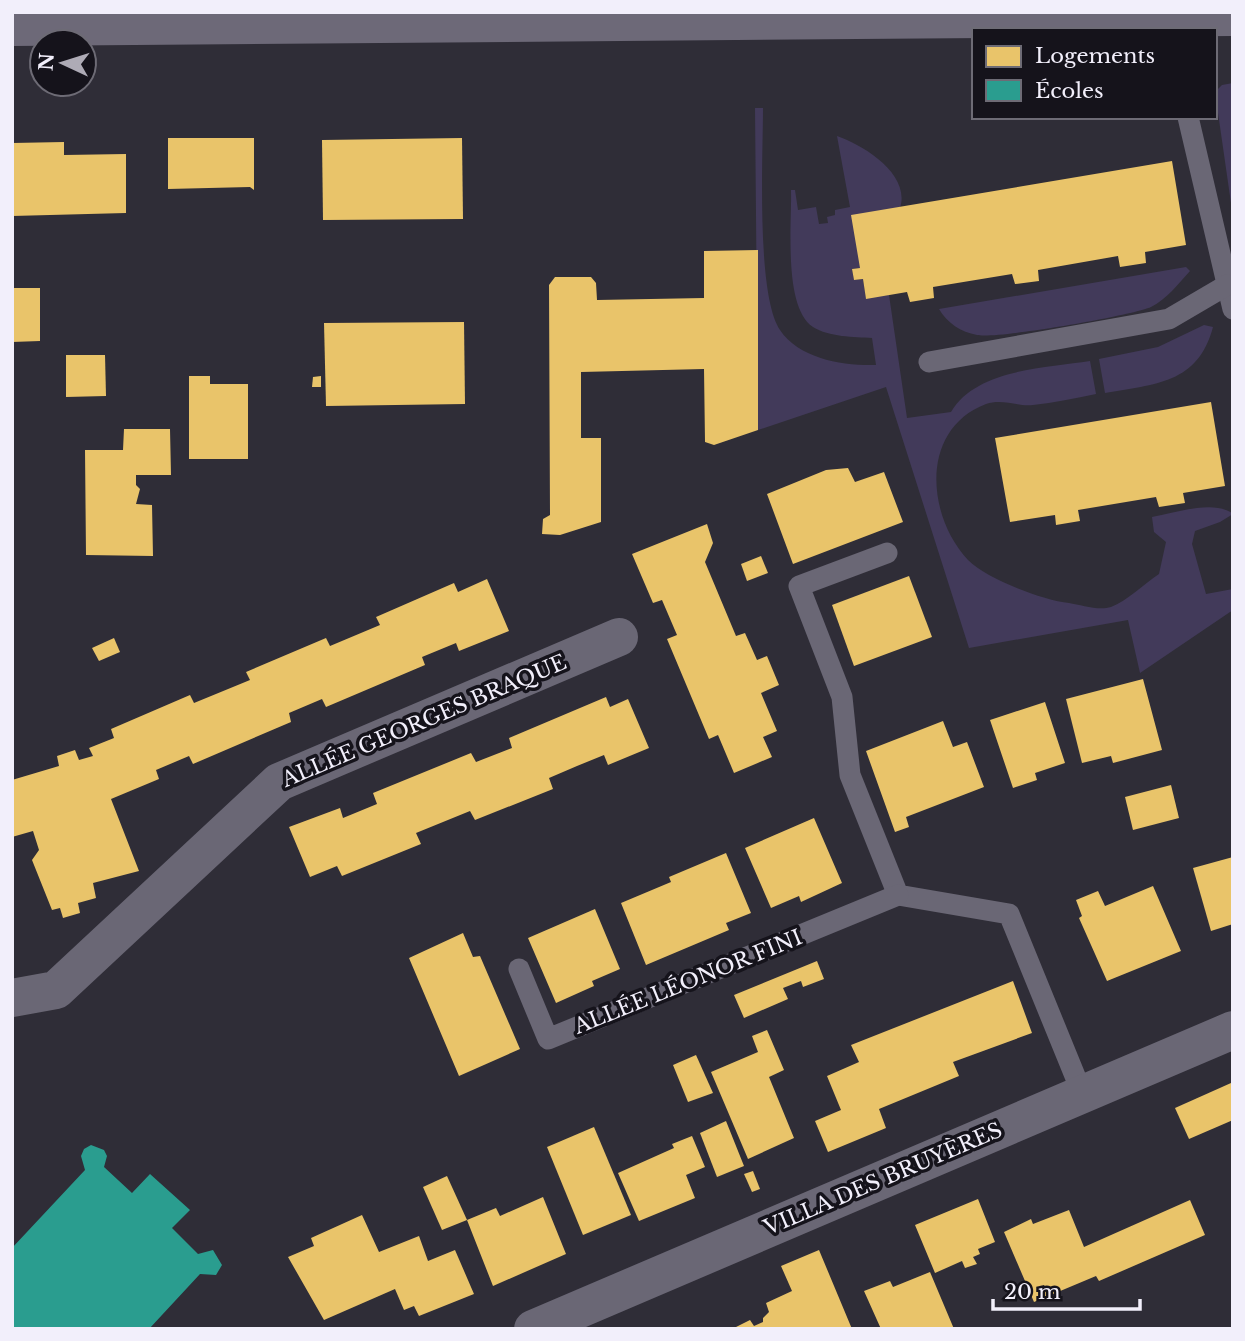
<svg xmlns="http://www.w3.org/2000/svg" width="1245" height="1341" font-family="'Libre Baskerville',serif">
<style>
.green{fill:#423a5a}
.homes{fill:#e9c46a}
.schools{fill:#2a9d8f}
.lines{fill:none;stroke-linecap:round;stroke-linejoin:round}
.lane{stroke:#6a6775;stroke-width:21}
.street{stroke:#6a6775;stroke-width:38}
.secondary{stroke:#6d6978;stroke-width:38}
.labels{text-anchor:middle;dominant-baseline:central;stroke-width:7;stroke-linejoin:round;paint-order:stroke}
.street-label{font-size:21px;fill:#f2effb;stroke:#15131b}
</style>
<rect width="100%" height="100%" fill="#2f2d37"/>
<g class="green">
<path d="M 1233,83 L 1233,217 L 1215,92 L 1222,85 Z"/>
<path d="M 755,108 L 763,108 C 763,156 756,294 780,330 C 799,359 844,366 876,365 L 872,338 C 854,337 829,337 813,327 C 783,307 792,223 791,190 L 795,190 L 798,210 L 816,207 L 819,224 L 828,223 L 827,217 L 835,215 L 835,210 L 850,207 L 837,136 C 863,145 911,174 900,208 C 894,225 871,252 860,268 L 852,269 L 854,280 L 863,279 L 866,298 L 889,295 L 907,418 L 951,412 C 976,369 1046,368 1090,361 L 1096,394 C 1075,398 1054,403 1033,405 C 1018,407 1003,398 986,404 C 920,429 926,515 968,560 C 987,579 1042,600 1069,603 C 1081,605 1099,611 1111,607 C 1127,601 1144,584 1159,574 L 1166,542 L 1154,532 L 1152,517 C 1174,513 1215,499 1233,514 L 1220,522 L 1195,531 L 1192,544 L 1206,594 L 1233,589 L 1233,610 L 1140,673 L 1128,620 L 969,648 L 886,387 L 758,430 Z"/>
<path d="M 1186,267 L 1190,271 C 1178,284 1167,299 1151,307 C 1130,316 998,339 977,335 C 961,332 947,323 939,309 Z"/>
<path d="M 1204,325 L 1213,327 C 1198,384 1155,384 1105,393 L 1099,359 L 1158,347 Z"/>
</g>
<g class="homes">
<path d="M 168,138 L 254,138 L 254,190 L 250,187 L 168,189 Z"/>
<path d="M 462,138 L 463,219 L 323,220 L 322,140 Z"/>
<path d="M 64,142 L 64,155 L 126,154 L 126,213 L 12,216 L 12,143 Z"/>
<path d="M 1172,161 L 1186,245 L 1145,252 L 1146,263 L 1120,267 L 1118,256 L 1038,270 L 1039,281 L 1015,284 L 1012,274 L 933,287 L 934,298 L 910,302 L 907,292 L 866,299 L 863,279 L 854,280 L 852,269 L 860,268 L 851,215 Z"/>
<path d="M 758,250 L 758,430 L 714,445 L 705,442 L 704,369 L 581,372 L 581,438 L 601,438 L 601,522 L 560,535 L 542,534 L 543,519 L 550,515 L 549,285 L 555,277 L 591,277 L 596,283 L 597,300 L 704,298 L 704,251 Z"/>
<path d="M 12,288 L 40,288 L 40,341 L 12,342 Z"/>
<path d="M 464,322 L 465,404 L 326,406 L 324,323 Z"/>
<path d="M 66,355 L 105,355 L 106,396 L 66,397 Z"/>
<path d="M 189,376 L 210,376 L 210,384 L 248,384 L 248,459 L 189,459 Z"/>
<path d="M 321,376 L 321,387 L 312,387 L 313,377 Z"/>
<path d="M 1211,402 L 1225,486 L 1183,493 L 1185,503 L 1159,507 L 1156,497 L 1078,510 L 1080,521 L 1056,525 L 1055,515 L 1010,522 L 995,438 Z"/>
<path d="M 124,429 L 170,429 L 171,475 L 136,475 L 136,485 L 140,489 L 136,504 L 152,505 L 153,556 L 86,555 L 85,450 L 123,450 Z"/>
<path d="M 848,468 L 855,482 L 884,472 L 903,522 L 793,564 L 767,494 L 826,470 Z"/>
<path d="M 707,524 L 713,543 L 705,562 L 736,636 L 745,633 L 757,660 L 767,656 L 779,685 L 761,693 L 777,731 L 763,737 L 772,757 L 734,773 L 718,735 L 709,739 L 667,639 L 677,635 L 662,600 L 653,603 L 632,554 Z"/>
<path d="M 761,556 L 768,573 L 747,581 L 741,564 Z"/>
<path d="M 909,576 L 932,637 L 854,666 L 832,605 Z"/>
<path d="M 487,579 L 509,631 L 459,651 L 456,643 L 422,657 L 425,665 L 326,707 L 322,699 L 289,713 L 291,722 L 193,764 L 189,756 L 156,770 L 159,779 L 111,799 L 139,871 L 93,883 L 96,898 L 78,903 L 80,913 L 63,918 L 60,908 L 52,910 L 32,860 L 39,850 L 33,831 L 12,837 L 12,780 L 59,766 L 57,756 L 75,750 L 79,760 L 93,756 L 89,748 L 114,738 L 111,729 L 190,695 L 194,703 L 250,680 L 246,672 L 326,638 L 330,646 L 380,625 L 376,617 L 454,583 L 458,592 Z"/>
<path d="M 114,638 L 120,652 L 99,661 L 92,648 Z"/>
<path d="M 1143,679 L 1162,750 L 1113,763 L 1111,756 L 1082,763 L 1066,699 Z"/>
<path d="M 606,697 L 610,707 L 628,699 L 649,748 L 608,765 L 604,755 L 577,766 L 549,778 L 553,789 L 475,820 L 470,811 L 416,833 L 421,844 L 342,876 L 337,866 L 310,877 L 289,827 L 340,808 L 343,818 L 377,804 L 373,793 L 471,753 L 476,762 L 512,748 L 509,738 Z"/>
<path d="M 1045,702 L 1065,763 L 1035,773 L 1037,780 L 1013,788 L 990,720 Z"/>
<path d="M 943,721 L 953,747 L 967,742 L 984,787 L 906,817 L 909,827 L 895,832 L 866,751 Z"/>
<path d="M 1171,785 L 1179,818 L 1133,830 L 1125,797 Z"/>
<path d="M 814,818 L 842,883 L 801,902 L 799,896 L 771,908 L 745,848 Z"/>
<path d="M 726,853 L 751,913 L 726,923 L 729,930 L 646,965 L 621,903 L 671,882 L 669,877 Z"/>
<path d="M 1233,857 L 1233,924 L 1211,931 L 1193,868 Z"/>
<path d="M 1153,886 L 1181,951 L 1107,981 L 1079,918 L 1082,916 L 1076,900 L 1098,891 L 1105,906 Z"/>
<path d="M 595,909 L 620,969 L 592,981 L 594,986 L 556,1003 L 528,938 Z"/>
<path d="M 463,933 L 473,957 L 480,956 L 520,1049 L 459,1076 L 409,958 Z"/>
<path d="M 817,961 L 824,979 L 803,987 L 801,981 L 783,988 L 788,999 L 744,1018 L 734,995 Z"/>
<path d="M 1013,981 L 1032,1033 L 953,1062 L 959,1076 L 879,1109 L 886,1128 L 828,1152 L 815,1121 L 841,1110 L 827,1076 L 859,1062 L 851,1045 Z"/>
<path d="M 767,1030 L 784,1070 L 769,1077 L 794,1138 L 748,1159 L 711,1072 L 758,1052 L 752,1036 Z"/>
<path d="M 696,1055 L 713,1093 L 688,1102 L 673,1065 Z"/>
<path d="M 1231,1083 L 1233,1120 L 1189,1139 L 1175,1108 Z"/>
<path d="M 726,1121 L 744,1166 L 717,1177 L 700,1133 Z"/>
<path d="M 594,1127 L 631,1215 L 583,1235 L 547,1147 Z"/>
<path d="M 692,1136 L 705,1167 L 686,1175 L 695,1198 L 639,1221 L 618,1173 L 674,1148 L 672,1144 Z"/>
<path d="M 753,1171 L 760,1189 L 752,1192 L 744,1174 Z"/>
<path d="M 447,1176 L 467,1220 L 442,1230 L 423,1187 Z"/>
<path d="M 543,1197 L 566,1254 L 493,1286 L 467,1220 L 496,1208 L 500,1216 Z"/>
<path d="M 978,1199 L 995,1242 L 978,1249 L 980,1254 L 973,1257 L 977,1264 L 965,1268 L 962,1261 L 935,1273 L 915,1225 Z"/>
<path d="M 1190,1200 L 1205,1235 L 1099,1281 L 1096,1276 L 1034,1302 L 1004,1232 L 1031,1219 L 1033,1224 L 1069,1210 L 1084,1247 Z"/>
<path d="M 362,1215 L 379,1252 L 419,1236 L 428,1261 L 455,1250 L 474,1294 L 419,1316 L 414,1306 L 404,1310 L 395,1289 L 324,1320 L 288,1257 L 314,1246 L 311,1238 Z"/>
<path d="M 819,1250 L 852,1329 L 732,1329 L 750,1320 L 754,1326 L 763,1322 L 763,1318 L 769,1312 L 766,1303 L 792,1291 L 781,1266 Z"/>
<path d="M 930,1272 L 954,1329 L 881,1329 L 864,1291 L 890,1281 L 893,1287 Z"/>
</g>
<path class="schools" d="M 91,1145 L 104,1150 L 107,1156 L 104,1167 L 132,1193 L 150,1174 L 190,1210 L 172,1228 L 198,1254 L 213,1250 L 222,1265 L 216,1275 L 200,1274 L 149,1329 L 12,1329 L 12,1248 L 85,1170 L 81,1156 L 84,1149 Z"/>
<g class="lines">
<g class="lane">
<path d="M 1188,117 L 1233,309"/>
<path d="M 929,362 L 1169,319 L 1227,285"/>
<path d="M 887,553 L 799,586 L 842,697 L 850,775 L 898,895 L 1009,914 L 1082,1093"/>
<path d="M 519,969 L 548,1039 L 898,895"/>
</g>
<g class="street">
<path d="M 12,998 L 56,990 L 279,782 L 619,637"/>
<path d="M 533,1329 L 1233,1030"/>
</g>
<path class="secondary" d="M 12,27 L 1233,17"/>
</g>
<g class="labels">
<g class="street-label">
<text transform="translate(424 721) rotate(-23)">ALLÉE GEORGES BRAQUE</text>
<text transform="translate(688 982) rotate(-22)">ALLÉE LÉONOR FINI</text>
<text transform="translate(883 1179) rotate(-23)">VILLA DES BRUYÈRES</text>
</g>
</g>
<rect width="1245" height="1341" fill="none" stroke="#f2effb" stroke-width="28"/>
<rect x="972" y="28" width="245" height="91" fill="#15131b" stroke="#6d6b75" stroke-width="2"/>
<rect x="986" y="46" width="35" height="21" fill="#e9c46a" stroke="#6d6b75" stroke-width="2"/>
<text x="1035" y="63" font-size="21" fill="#f2effb">Logements</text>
<rect x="986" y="80" width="35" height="21" fill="#2a9d8f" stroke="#6d6b75" stroke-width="2"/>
<text x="1035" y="98" font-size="21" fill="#f2effb">Écoles</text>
<g transform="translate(63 63) rotate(274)"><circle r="33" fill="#15131b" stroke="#6d6b75" stroke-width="2"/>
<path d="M0-5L12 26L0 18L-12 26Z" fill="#aeabb6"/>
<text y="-10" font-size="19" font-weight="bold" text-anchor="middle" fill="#f2effb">N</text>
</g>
<path d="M993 1299v10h147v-10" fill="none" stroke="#f2effb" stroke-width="3.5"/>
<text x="1004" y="1299" font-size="21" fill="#f2effb" stroke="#15131b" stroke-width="5" paint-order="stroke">20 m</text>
</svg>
